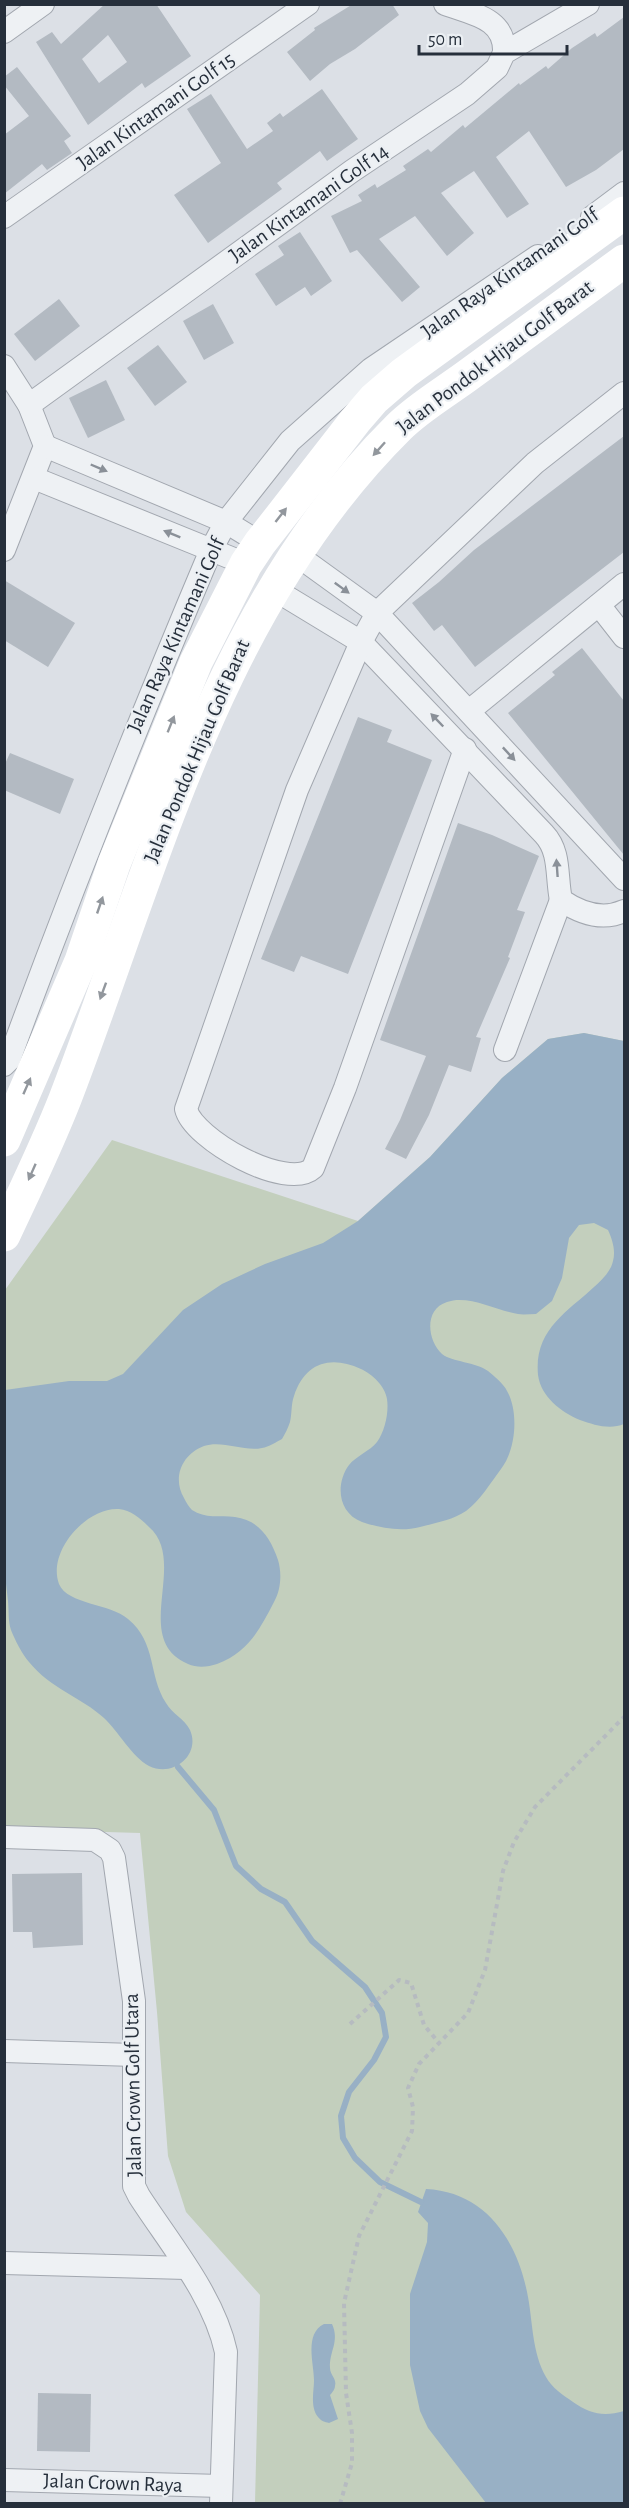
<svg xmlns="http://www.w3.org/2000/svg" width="629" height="2508" font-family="'Alegreya Sans',sans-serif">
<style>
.green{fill:#c3cfbd}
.water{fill:#98b0c5}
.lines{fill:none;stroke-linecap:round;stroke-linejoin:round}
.stream{stroke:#98b0c5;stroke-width:6}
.building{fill:#b3bac2;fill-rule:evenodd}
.street-casing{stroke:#a2a7af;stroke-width:24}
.path{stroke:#b6bbc0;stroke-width:4;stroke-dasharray:4.5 4.5;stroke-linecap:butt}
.street{stroke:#eef1f4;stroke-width:22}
.secondary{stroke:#fff;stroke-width:33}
.oneway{fill:#92979d}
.oneway2{fill:#8a9098}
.labels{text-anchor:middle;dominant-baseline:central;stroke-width:4.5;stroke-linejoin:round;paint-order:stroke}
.street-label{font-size:21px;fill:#262f3b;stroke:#ebeff3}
</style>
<rect width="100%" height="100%" fill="#dce0e6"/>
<path class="green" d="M 584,1033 L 624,1041 L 624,2503 L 255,2503 L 260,2295 L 186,2212 L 168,2156 L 157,2012 L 140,1833 L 5,1829 L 5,1290 L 112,1140 L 358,1221 L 430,1157 L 502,1078 L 548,1039 Z"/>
<g class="water">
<path d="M 584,1033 L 624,1041 L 624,1424 C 610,1430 594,1425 580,1420 C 561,1412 541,1397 538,1375 C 534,1330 566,1313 594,1287 C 602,1280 611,1271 613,1261 C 616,1250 612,1239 608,1230 L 594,1223 L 579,1225 L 569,1238 L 562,1278 L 552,1301 L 536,1314 C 530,1314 523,1315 518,1314 C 498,1311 468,1294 447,1302 C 424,1309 427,1340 442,1354 C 452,1362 476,1362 488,1371 C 494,1376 504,1384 507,1391 C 519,1412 516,1450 501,1469 C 491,1482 480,1501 466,1511 C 453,1520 435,1523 420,1527 C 401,1532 380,1528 362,1522 C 338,1513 335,1484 349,1465 C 356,1456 370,1451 377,1442 C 385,1431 389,1412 387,1399 C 385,1386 372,1374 361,1369 C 331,1355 305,1362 294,1396 C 291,1404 292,1414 290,1422 C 288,1428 285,1434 282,1439 C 276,1442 269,1447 262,1448 C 244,1452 223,1440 204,1446 C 182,1454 172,1478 184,1498 C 186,1502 189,1507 192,1510 C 205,1519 220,1515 235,1517 C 259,1520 271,1539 278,1560 C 282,1573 281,1590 274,1602 C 259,1631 248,1652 217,1664 C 208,1667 197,1668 188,1664 C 130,1639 189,1562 149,1527 C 141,1519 131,1510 119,1509 C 86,1507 47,1552 59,1584 C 68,1605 110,1603 128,1619 C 157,1643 148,1675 166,1703 C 172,1714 185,1719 190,1730 C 201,1755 173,1778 149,1766 C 131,1756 119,1732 104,1718 C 81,1697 51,1689 29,1662 C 22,1654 15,1640 11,1630 C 8,1621 9,1611 8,1601 C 5,1579 4,1558 4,1536 C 4,1487 4,1439 5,1390 L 69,1381 L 107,1381 L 123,1374 L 183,1310 L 222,1284 L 265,1264 L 323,1243 L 358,1221 L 430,1157 L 502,1078 L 548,1039 Z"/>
<path d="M 426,2189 C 487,2192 518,2242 528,2297 C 533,2324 532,2352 546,2377 C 552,2388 563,2395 573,2402 C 590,2414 604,2417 624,2411 L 624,2503 L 486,2503 L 428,2428 L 420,2411 L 410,2365 L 410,2294 L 427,2242 L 428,2223 L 418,2212 Z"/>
<path d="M 324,2324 L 332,2324 C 340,2342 329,2351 330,2368 C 330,2375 337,2379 335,2386 C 335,2389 332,2393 330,2395 L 338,2419 L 329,2423 C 325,2422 321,2421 318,2417 C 310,2407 314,2391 314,2380 C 314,2363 304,2334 324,2324 Z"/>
</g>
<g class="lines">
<path class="stream" d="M 178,1767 L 214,1810 L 236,1866 L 261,1889 L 285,1902 L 312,1941 L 365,1987 L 382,2013 L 386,2037 L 374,2060 L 349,2092 L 341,2116 L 343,2138 L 355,2158 L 380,2182 L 421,2202"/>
</g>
<g class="building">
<path d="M 105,4 L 156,4 L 191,56 L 145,88 L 142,83 L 88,125 L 36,42 L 52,32 L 61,44 ZM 108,35 L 127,62 L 99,83 L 82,59 Z"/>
<path d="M 353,4 L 392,4 L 399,15 L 355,49 L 330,64 L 310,81 L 287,52 L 315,30 L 314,28 Z"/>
<path d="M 624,17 L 624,149 L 596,170 L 566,187 L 529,131 L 496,157 L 529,204 L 507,218 L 474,171 L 441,193 L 474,233 L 447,256 L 415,216 L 379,239 L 420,287 L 402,302 L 357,250 L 350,253 L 331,216 L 362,201 L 358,195 L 375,184 L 377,188 L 406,170 L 403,166 L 428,149 L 431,152 L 463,125 L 465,128 L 519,83 L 520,85 L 546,66 L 548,69 L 572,48 L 595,33 L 597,37 Z"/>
<path d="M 17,67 L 71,136 L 64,141 L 72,153 L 47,170 L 42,164 L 4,194 L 4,135 L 29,116 L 4,85 L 4,77 Z"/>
<path d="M 322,89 L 358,139 L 327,161 L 320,151 L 277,183 L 282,189 L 208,243 L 174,195 L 221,163 L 187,109 L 211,94 L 247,149 L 273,131 L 267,123 L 280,113 L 283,117 Z"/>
<path d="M 300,232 L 332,281 L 311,296 L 305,287 L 276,306 L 255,274 L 284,255 L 278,246 Z"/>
<path d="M 59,299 L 80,326 L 35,361 L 14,334 Z"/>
<path d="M 213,304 L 234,343 L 204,360 L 183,321 Z"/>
<path d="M 158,345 L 187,382 L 155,406 L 127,368 Z"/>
<path d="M 106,380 L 125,420 L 88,438 L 69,398 Z"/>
<path d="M 624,436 L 624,552 L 475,667 L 442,625 L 434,631 L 412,603 L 439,582 L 474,550 Z"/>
<path d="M 4,580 L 75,623 L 48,667 L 4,640 Z"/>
<path d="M 582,648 L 624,701 L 624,855 L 508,713 L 555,675 L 552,672 Z"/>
<path d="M 358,717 L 392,730 L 387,742 L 432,760 L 348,974 L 301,956 L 294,972 L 261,959 Z"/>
<path d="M 10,753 L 74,779 L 60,814 L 4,790 L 4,766 Z"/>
<path d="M 458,823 L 492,835 L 539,856 L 517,910 L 525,912 L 508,957 L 510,958 L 476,1037 L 481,1038 L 471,1072 L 449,1065 L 429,1115 L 406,1159 L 385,1149 L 400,1120 L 426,1056 L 380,1040 Z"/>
<path d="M 82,1873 L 83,1945 L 33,1948 L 32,1932 L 13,1932 L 12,1874 Z"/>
<path d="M 38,2393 L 91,2394 L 90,2452 L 37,2451 Z"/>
</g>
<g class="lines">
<defs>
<g id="street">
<path d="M 445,4 C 472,14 506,18 504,53"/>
<path d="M 4,32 L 43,4"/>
<path d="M 4,217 L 308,4"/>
<path d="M 592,217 L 624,193"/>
<path d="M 4,366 L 29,405 L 45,446 L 4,550"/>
<path d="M 29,405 L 352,171 L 467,94 L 497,68 L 504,53 L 588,4"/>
<path d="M 45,446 L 226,522 L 260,543"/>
<path d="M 34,478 L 246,564"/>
<path d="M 294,553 L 377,613 L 624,879"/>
<path d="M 272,588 L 361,642 L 544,834 C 561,852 556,877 561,900 C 580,913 602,921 624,911"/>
<path d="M 599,605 L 624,637"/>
<path d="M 469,711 L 624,584"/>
<path d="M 465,749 L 345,1088 L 313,1168 C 287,1192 193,1139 186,1109 L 297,790 L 361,642 L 377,613 L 535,463 L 624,393"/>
<path d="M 505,1050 L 561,900"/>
<path d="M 4,1065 L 9,1060 C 72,888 140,718 211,550 L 226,522 L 290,441 L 371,369 L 538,256"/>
<path d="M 4,1837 L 95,1840 L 110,1850 L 114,1858 L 134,2001 L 134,2186 L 139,2196 C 170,2244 214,2296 226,2352 L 221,2504"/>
<path d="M 4,2051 L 134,2055"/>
<path d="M 4,2263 L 186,2268"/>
<path d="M 4,2480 L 221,2486"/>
</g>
</defs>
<use href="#street" class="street-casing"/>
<g class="path">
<path d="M 350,2024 L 399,1980 L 411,1983 L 424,2025 L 439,2043"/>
<path d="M 340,2504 L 352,2463 L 352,2433 L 346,2393 L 344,2303 L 359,2236 L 412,2131 L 413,2107 L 408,2088 L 419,2064 L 468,2013 L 485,1970 L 503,1871 L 514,1842 L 535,1807 L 624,1717"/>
</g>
<use href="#street" class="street"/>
<g class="secondary">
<path d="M 4,1140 L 81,961 L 114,864 L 196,662 L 246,564 L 260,543 L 355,421 L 374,399 L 404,373 L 624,213"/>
<path d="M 4,1235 C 25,1190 47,1145 65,1099 C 155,865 215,609 399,427 C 419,407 447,391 471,373 C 522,336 573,298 624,261"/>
</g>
</g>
<defs><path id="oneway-solid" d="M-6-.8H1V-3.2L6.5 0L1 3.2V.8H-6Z" transform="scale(1.5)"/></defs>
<g class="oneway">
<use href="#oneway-solid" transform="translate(379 449) rotate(132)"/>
<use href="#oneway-solid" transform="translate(281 515) rotate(-52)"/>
<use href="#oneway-solid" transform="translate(171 724) rotate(-68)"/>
<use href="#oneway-solid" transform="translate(100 905) rotate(-71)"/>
<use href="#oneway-solid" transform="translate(103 991) rotate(110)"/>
<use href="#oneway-solid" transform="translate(27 1086) rotate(-66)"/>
<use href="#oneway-solid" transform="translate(32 1172) rotate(114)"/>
</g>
<g class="oneway2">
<use href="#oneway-solid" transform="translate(99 468) rotate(23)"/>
<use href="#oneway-solid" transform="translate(172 534) rotate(-158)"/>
<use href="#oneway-solid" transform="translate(342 588) rotate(36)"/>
<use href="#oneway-solid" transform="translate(437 720) rotate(-134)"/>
<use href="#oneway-solid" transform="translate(509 754) rotate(47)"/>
<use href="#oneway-solid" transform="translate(557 868) rotate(-94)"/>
</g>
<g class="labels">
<g class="street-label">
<text transform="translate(156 111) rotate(-35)">Jalan Kintamani Golf 15</text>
<text transform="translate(309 203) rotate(-35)">Jalan Kintamani Golf 14</text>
<text transform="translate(510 273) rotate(-35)">Jalan Raya Kintamani Golf</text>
<text transform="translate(495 357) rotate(-37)">Jalan Pondok Hijau Golf Barat</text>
<text transform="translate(176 635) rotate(-66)">Jalan Raya Kintamani Golf</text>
<text transform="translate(197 751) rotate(-67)">Jalan Pondok Hijau Golf Barat</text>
<text transform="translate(133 2085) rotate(-91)">Jalan Crown Golf Utara</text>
<text transform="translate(113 2483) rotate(2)">Jalan Crown Raya</text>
</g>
</g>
<rect width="629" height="2508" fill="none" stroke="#262f3b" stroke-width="12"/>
<path d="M419 45v9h148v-9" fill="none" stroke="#262f3b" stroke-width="3"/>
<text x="428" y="45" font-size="18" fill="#262f3b" stroke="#ebeff3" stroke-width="4.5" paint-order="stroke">50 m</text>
</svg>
